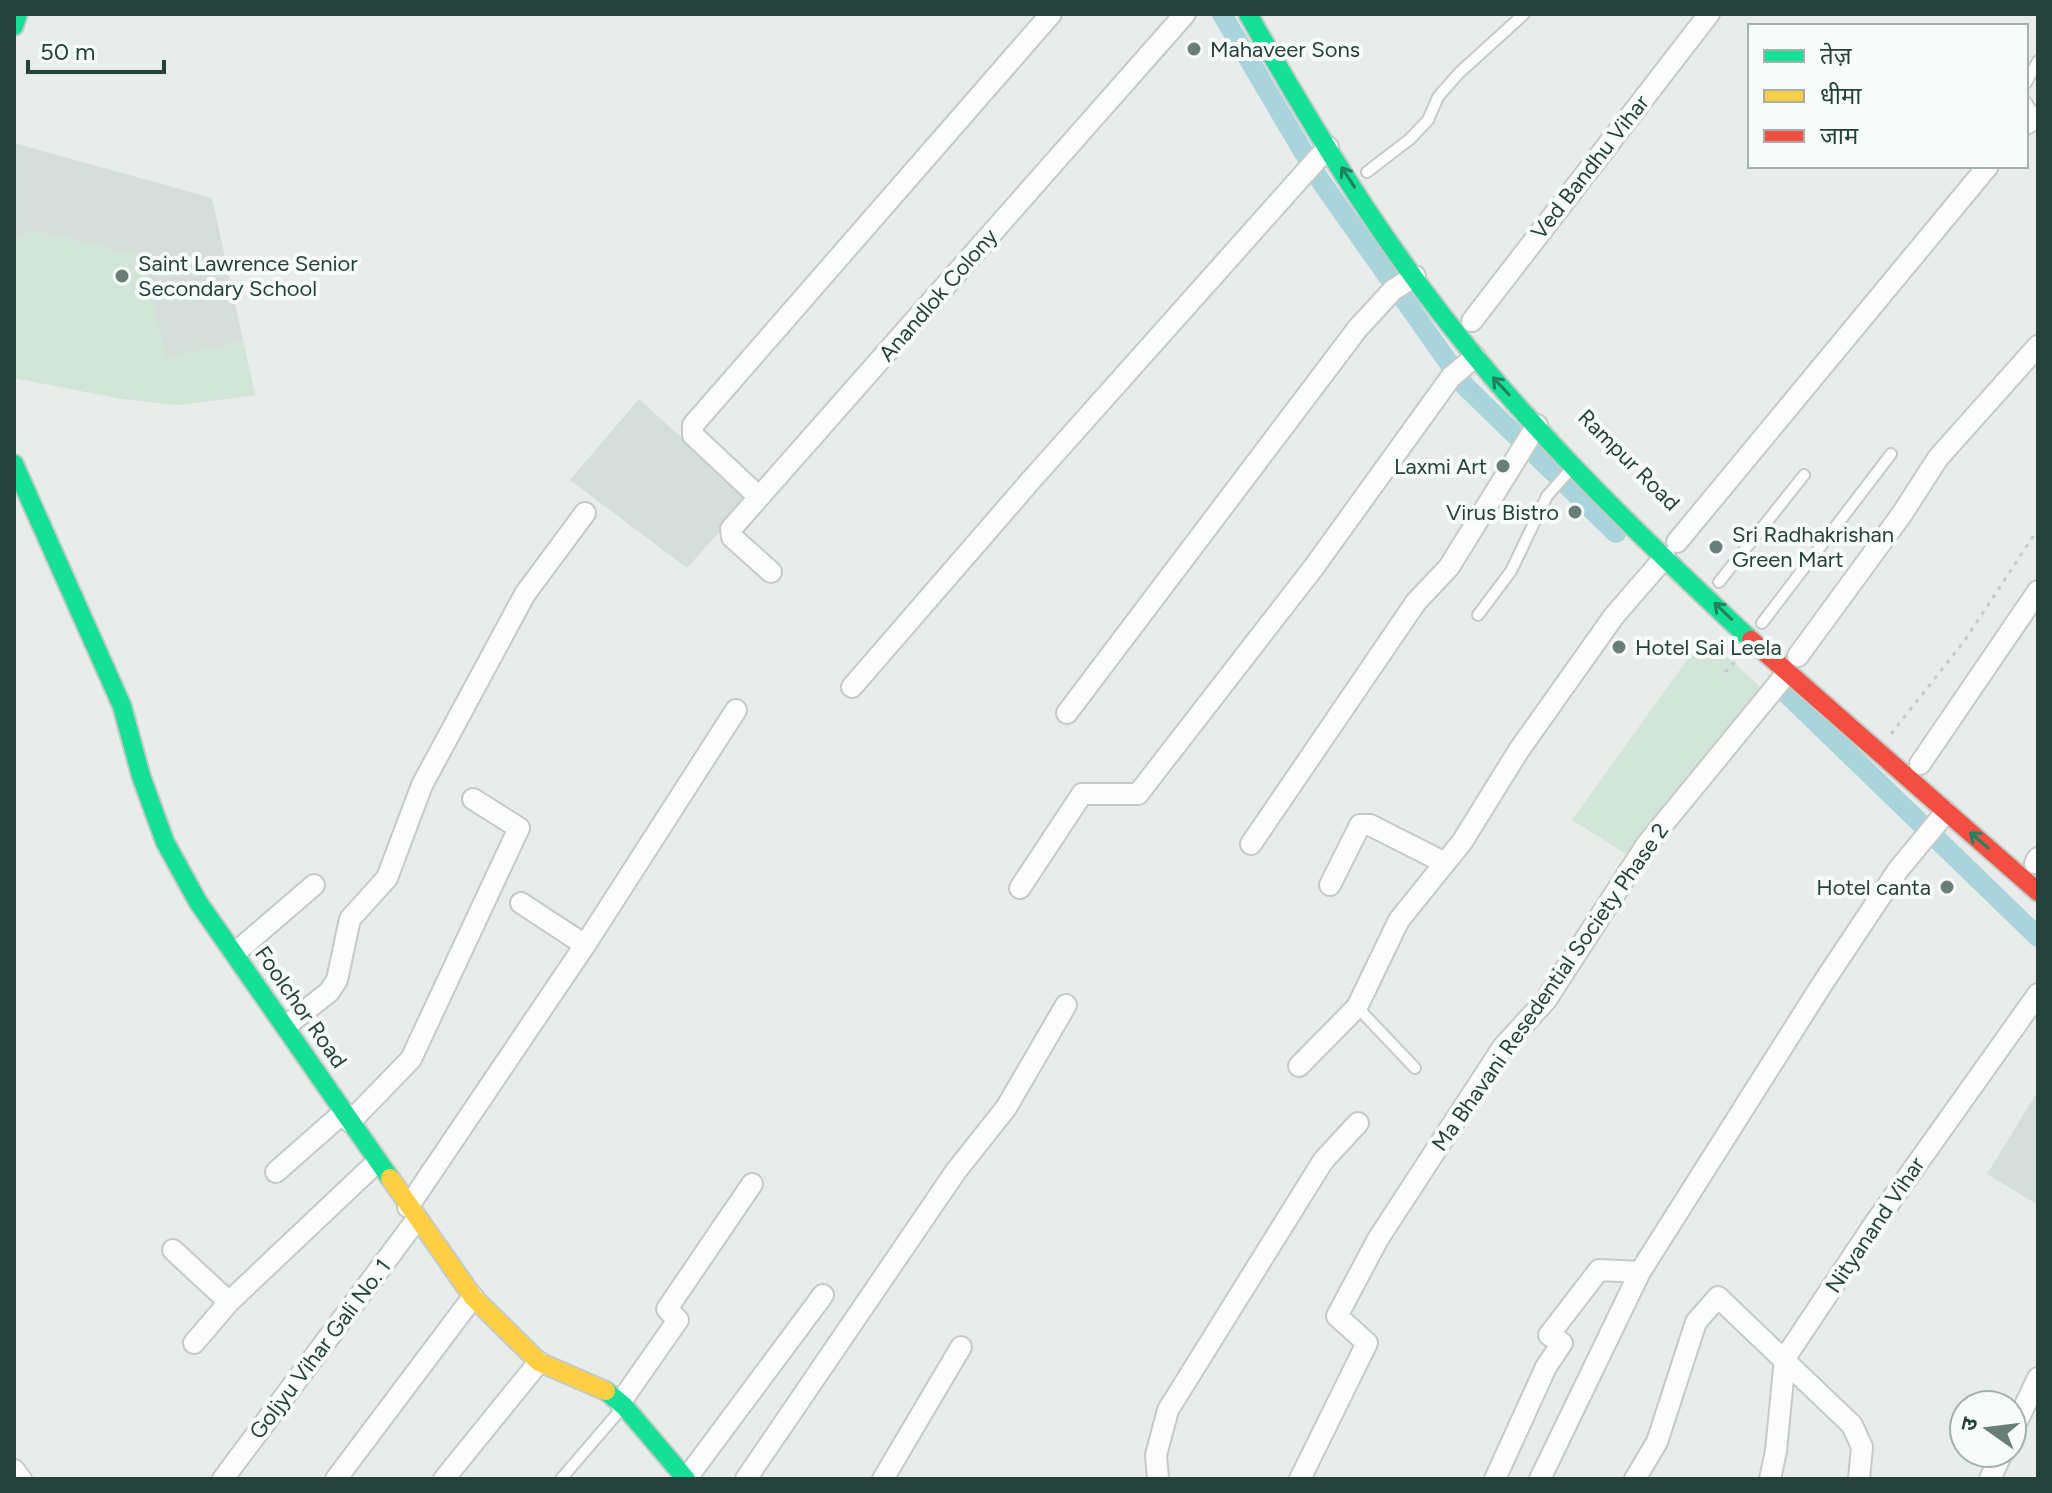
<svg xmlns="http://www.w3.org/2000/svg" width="2052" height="1493" font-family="Figtree,'Noto Sans Devanagari',sans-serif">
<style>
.built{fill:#d6dedb}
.green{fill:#d1e6d8}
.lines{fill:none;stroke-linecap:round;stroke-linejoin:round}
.canal{stroke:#a9d4db;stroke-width:20}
.lane-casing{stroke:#c5cac8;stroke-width:14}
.street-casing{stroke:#c5cac8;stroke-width:24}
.fast-casing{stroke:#c3cbc8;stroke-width:22}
.slow-casing{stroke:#c3cbc8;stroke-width:22}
.jam-casing{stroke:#c3cbc8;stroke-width:22}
.path{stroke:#c3ccca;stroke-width:3;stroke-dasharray:4 6;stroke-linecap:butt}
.lane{stroke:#fcfcfc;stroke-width:10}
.street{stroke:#fcfcfc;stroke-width:20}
.fast{stroke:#16e098;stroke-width:18}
.slow{stroke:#ffcf43;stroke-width:18}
.jam{stroke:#f24e42;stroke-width:18}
.oneway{stroke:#1e8160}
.poi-dot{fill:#697e78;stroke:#f7fbf9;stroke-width:3}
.labels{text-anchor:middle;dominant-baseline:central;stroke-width:8;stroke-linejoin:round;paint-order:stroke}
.poi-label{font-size:22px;fill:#24423a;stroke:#f7fbf9;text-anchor:start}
.street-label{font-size:22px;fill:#24423a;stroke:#f7fbf9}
</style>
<rect width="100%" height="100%" fill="#e8edeb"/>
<g class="built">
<path d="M 14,143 L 212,198 L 255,395 L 178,405 L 123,399 L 14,378 Z"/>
<path d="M 639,399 L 749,499 L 687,568 L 570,480 Z"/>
<path d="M 2036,1094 L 2038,1094 L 2038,1205 L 1987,1174 Z"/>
</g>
<g class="green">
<path d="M 34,230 L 143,256 L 166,357 L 243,341 L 255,395 L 178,405 L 123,399 L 14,378 L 14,240 Z"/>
<path d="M 1705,635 L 1763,690 L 1629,856 L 1572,820 Z"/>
</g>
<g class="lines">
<g class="canal">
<path d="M 1222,14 L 1320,180 L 1465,386 L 1616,533"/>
<path d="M 1786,693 L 2038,937"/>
</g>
<defs>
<g id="lane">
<path d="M 2026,83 L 2038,61"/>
<path d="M 2026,102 L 2035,117"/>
<path d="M 1367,172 L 1410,139 L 1428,120 L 1438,97 L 1459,73 L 1524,14"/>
<path d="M 1719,582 L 1804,475"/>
<path d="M 1478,615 L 1511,571 L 1547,496 L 1571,469"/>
<path d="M 1762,623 L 1891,454"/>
<path d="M 1357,1007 L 1415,1068"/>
<path d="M 561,1479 L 622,1408"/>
</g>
<g id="street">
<path d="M 2026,124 L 2038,117"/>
<path d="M 1472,321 L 1709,14"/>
<path d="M 759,497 L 693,435 L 693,425 L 1051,14"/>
<path d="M 1677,542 L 1988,166"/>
<path d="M 771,572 L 732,537 L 731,529 L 1185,14"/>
<path d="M 1798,656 L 1902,514 L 1938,458 L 2038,346"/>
<path d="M 852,687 L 1033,478 L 1328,147"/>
<path d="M 1067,713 L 1358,328 L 1393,290 L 1415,276"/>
<path d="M 1920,764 L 2038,591"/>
<path d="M 1251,844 L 1416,602 L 1449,567 L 1537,425"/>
<path d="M 2035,863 L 2038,858"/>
<path d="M 1330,885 L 1360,825 L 1370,825 L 1445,863"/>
<path d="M 1020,888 L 1082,794 L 1138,794 L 1314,567 L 1451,377 L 1475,357"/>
<path d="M 521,903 L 585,945"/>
<path d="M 235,953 L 314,885"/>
<path d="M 287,1025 L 329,992 L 337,980 L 350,919 L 387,878 L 422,785 L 525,594 L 585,513"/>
<path d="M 1299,1066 L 1357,1007 L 1399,920 L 1462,842 L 1519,750 L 1614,616 L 1665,557"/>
<path d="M 350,1122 L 411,1059 L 519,828 L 473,799"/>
<path d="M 276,1172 L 344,1112"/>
<path d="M 408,1207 L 585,945 L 736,710"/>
<path d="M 173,1250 L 229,1302"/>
<path d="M 194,1343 L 229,1302 L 377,1162"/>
<path d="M 620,1403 L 678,1320 L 667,1309 L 752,1184"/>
<path d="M 2012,1432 L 2038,1378"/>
<path d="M 14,1470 L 21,1479"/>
<path d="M 223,1479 L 417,1219"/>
<path d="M 336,1479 L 473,1297"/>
<path d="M 444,1479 L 539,1362"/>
<path d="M 686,1479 L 823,1295"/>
<path d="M 746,1479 L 956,1171 L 1006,1108 L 1066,1005"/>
<path d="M 883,1479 L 961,1347"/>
<path d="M 1158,1479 L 1156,1455 L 1168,1410 L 1323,1161 L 1358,1123"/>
<path d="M 1300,1479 L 1367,1343 L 1337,1316 L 1378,1239 L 1503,1047 L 1546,1000 L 1647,844 L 1787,673"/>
<path d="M 1495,1479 L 1546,1367 L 1562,1343 L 1549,1335 L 1599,1270 L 1640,1272"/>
<path d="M 1540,1479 L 1640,1272 L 1821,986 L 1898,870 L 1946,812"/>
<path d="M 1635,1479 L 1657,1442 L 1696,1322 L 1718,1297 L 1852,1425 L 1862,1447 L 1859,1479"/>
<path d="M 1770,1479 L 1776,1451 L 1785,1358 L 1875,1223 L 2038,994"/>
<path d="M 1990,1479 L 2002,1453"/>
</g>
<g id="fast">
<path d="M 1248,14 C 1310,123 1375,231 1453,329 C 1542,442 1646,542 1751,640"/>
<path d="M 14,26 L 18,14"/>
<path d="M 14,464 L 122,706 L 141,776 L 165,842 L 198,902 L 390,1178"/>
<path d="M 606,1391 L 624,1406 L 686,1479"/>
</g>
<path id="slow" d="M 390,1178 L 473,1297 L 539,1362 L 606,1391"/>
<path id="jam" d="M 1751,640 L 2038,892"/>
</defs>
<use href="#lane" class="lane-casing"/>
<use href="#street" class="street-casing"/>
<use href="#fast" class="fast-casing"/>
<use href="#slow" class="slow-casing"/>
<use href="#jam" class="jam-casing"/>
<g class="path">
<path d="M 1725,672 L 1735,662"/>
<path d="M 1891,734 L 1965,640 L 2038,529"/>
</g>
<use href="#lane" class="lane"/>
<use href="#street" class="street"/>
<use href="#fast" class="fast"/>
<use href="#slow" class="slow"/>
<use href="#jam" class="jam"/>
</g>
<defs><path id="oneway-shaft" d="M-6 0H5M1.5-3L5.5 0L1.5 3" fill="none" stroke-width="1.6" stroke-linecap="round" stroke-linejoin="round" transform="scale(2)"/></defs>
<g class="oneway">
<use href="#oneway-shaft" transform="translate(1348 177) rotate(-123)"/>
<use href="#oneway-shaft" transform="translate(1501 386) rotate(-133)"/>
<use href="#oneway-shaft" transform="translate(1723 611) rotate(-136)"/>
<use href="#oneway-shaft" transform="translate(1979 840) rotate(-139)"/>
</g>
<g class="poi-dot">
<circle cx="1194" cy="49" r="8"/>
<circle cx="122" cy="276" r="8"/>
<circle cx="1503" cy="466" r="8"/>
<circle cx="1575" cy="512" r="8"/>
<circle cx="1716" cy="547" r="8"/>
<circle cx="1619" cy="647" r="8"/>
<circle cx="1947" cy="887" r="8"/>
</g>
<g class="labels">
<g class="poi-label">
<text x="1210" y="49">Mahaveer Sons</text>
<text x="138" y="263">Saint Lawrence Senior<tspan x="138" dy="25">Secondary School</tspan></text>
<text x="1487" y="466" text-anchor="end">Laxmi Art</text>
<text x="1559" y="512" text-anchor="end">Virus Bistro</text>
<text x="1732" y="534">Sri Radhakrishan<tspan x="1732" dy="25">Green Mart</tspan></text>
<text x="1635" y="647">Hotel Sai Leela</text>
<text x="1931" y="887" text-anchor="end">Hotel canta</text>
</g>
<g class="street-label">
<text transform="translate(1590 167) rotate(-52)">Ved Bandhu Vihar</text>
<text transform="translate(938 295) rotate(-49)">Anandlok Colony</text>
<text transform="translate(1629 460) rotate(45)">Rampur Road</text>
<text transform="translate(1550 987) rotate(-55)">Ma Bhavani Resedential Society Phase 2</text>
<text transform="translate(301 1007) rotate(55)">Foolchor Road</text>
<text transform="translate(1875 1225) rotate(-56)">Nityanand Vihar</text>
<text transform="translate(320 1349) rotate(-53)">Goljyu Vihar Gali No. 1</text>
</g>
</g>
<rect width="2052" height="1493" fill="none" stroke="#24423a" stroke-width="32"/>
<rect x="1748" y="24" width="280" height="144" fill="#f7fbf9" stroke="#a3b1ad" stroke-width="2"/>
<rect x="1764" y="50" width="40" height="12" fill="#16e098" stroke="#a3b1ad" stroke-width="2"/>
<text x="1820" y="64" font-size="24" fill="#24423a">तेज़</text>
<rect x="1764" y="90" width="40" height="12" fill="#ffcf43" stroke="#a3b1ad" stroke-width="2"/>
<text x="1820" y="104" font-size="24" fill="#24423a">धीमा</text>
<rect x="1764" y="130" width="40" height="12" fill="#f24e42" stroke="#a3b1ad" stroke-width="2"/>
<text x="1820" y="144" font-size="24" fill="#24423a">जाम</text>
<g transform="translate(1988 1429) rotate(284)"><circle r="38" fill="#f7fbf9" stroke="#a3b1ad" stroke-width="2"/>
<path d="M0-6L14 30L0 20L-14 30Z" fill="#697e78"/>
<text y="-12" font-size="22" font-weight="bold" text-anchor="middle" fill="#24423a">उ</text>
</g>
<path d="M28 60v12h136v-12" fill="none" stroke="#24423a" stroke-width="4"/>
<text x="40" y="60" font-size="24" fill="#24423a" stroke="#f7fbf9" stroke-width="6" paint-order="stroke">50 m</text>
</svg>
